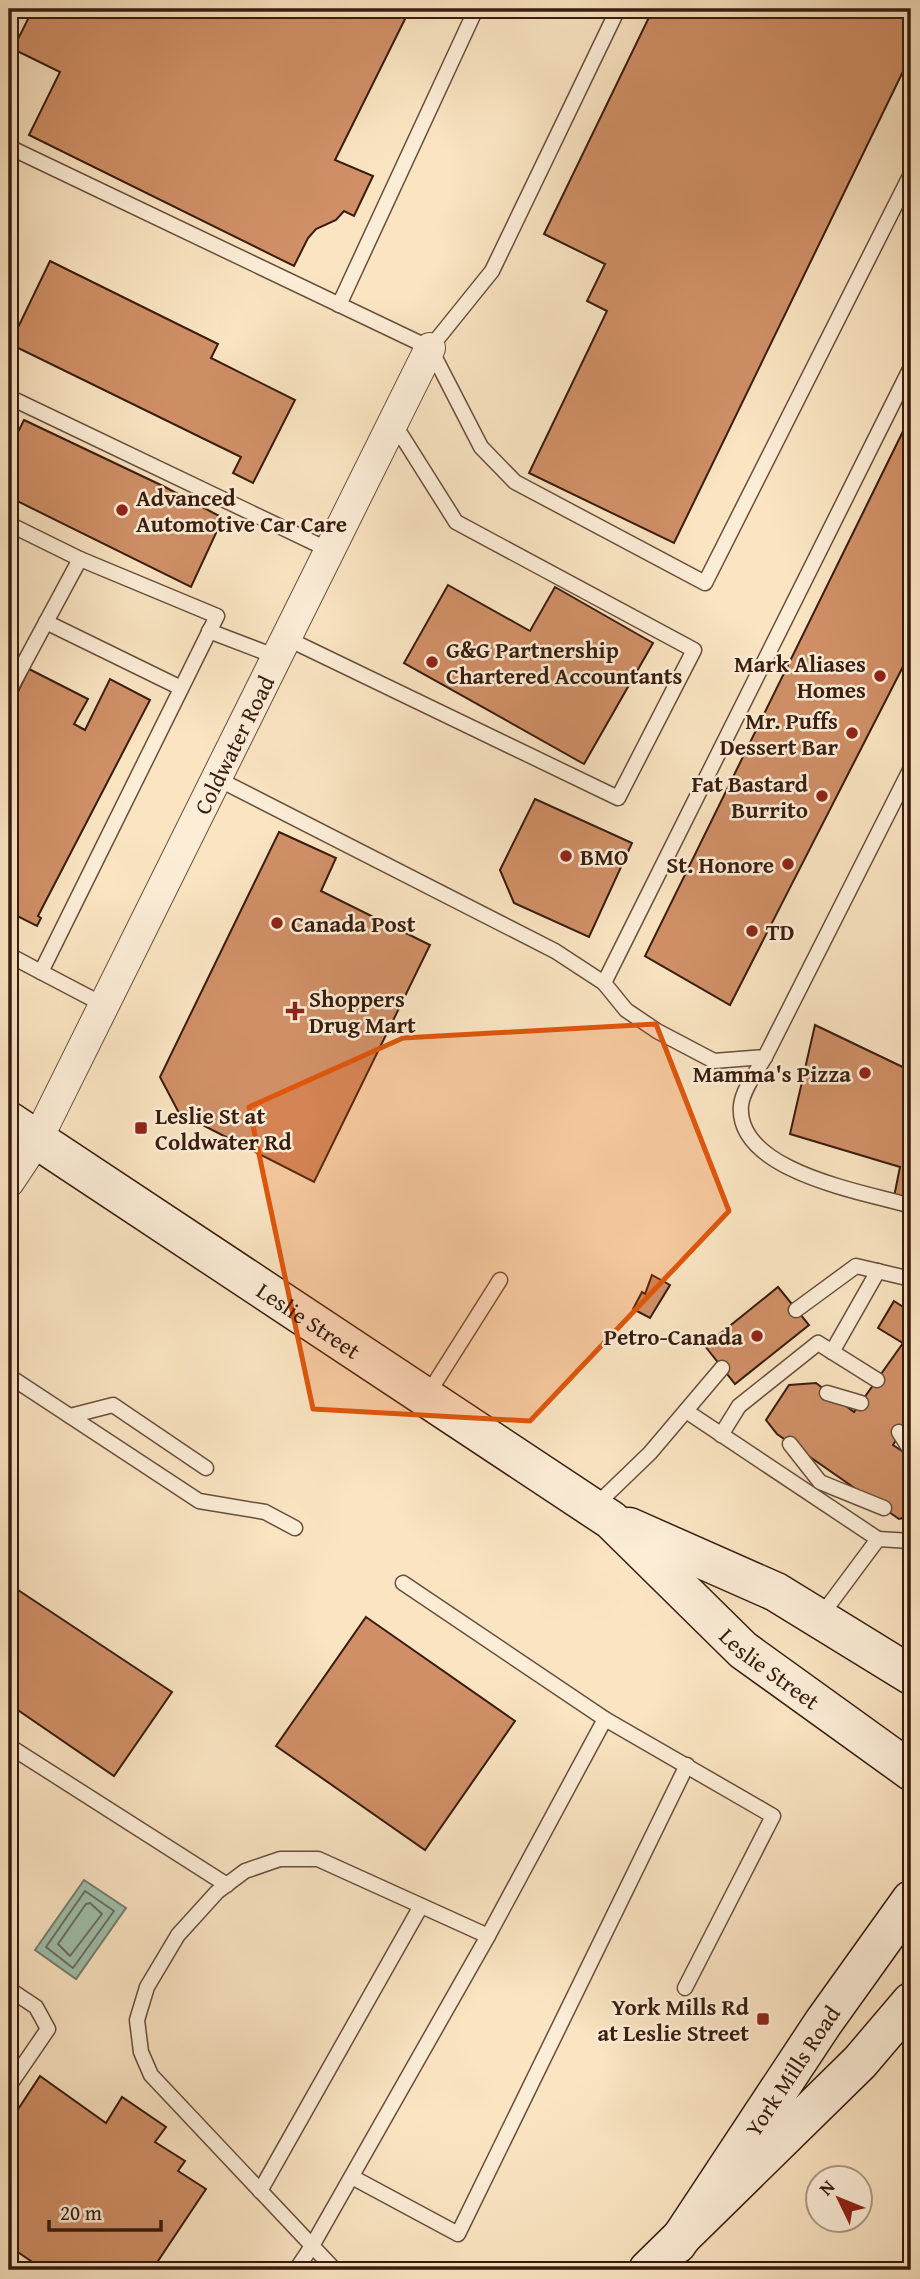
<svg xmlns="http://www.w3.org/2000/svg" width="920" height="2279" font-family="'Gentium Book Plus',serif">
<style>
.water{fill:#9fbfad;stroke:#767e6d;stroke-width:2}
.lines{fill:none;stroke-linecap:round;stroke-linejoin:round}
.shore{stroke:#6c6e5e;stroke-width:2}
.building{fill:#d08f67;stroke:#381c0e;stroke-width:2}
.service-casing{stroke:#684e3b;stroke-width:17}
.minor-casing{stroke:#684e3b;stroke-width:32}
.secondary-casing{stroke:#381c0e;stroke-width:41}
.service{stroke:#fcedd7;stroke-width:14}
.minor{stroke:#fcedd7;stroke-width:30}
.secondary{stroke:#fcedd7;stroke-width:38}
.marked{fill:#df560c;fill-opacity:0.2;stroke:#df560c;stroke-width:5;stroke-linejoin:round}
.poi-dot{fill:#8f2418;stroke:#fcedd7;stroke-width:2.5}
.labels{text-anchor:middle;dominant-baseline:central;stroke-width:5;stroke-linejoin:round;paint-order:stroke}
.poi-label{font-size:23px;font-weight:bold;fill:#381c0e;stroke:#fcedd7;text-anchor:start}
.street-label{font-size:23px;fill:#381c0e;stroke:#fcedd7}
</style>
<rect width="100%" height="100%" fill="#fae4c2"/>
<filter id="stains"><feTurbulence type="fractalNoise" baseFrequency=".00286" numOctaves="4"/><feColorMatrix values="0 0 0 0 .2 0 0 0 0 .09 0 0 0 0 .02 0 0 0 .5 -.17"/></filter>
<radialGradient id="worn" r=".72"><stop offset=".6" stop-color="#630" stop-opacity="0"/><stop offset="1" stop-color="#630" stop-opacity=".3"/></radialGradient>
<path class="water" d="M 84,1880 L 126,1908 L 76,1979 L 35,1950 Z"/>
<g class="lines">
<g class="shore">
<path d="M 85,1891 L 114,1911 L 73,1968 L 46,1947 Z"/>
<path d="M 90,1903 L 102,1914 L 70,1956 L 58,1944 L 86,1904 Z"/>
</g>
</g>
<g class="building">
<path d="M 33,9 L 410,9 L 335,160 L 373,176 L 354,216 L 344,211 L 336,220 L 316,229 L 308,238 L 294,266 L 29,135 L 60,72 L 13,49 Z"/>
<path d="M 653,9 L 911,9 L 911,55 L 674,543 L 529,473 L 607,311 L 587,301 L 605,264 L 544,234 Z"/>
<path d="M 50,261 L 218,344 L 211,358 L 295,400 L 253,483 L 233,473 L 241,457 L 10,344 Z"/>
<path d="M 911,415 L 911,651 L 730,1005 L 645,956 Z"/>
<path d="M 24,420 L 163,486 L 223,518 L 191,587 L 9,497 L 9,438 L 14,440 Z"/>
<path d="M 448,585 L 530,631 L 555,587 L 653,643 L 584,764 L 404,663 Z"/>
<path d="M 29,669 L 88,699 L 74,724 L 85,730 L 110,679 L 150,700 L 38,916 L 41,918 L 37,926 L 9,912 L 9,710 Z"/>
<path d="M 535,799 L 632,843 L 589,937 L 514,903 L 500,870 Z"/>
<path d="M 279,832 L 336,858 L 321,891 L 430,945 L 314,1182 L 179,1113 L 160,1077 Z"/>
<path d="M 815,1025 L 911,1071 L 911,1200 L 894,1197 L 900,1167 L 790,1134 Z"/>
<path d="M 652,1275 L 670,1285 L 650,1318 L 633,1309 L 642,1292 L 645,1294 Z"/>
<path d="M 778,1287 L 809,1325 L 735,1384 L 705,1346 Z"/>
<path d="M 894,1301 L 911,1312 L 911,1348 L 878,1328 Z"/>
<path d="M 903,1343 L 911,1348 L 911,1416 L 893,1445 L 911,1457 L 911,1516 L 899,1519 L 777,1434 L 766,1420 L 789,1385 L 816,1383 L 854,1412 Z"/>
<path d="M 9,1584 L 172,1692 L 114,1776 L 9,1704 Z"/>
<path d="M 366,1617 L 515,1721 L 425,1850 L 276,1746 Z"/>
<path d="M 40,2076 L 106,2123 L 122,2097 L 166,2127 L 155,2142 L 185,2161 L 178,2171 L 206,2189 L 152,2270 L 44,2270 L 9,2246 L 9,2123 Z"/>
</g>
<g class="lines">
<defs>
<g id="service">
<path d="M 9,147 L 430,348 L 481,447 L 515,482 L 705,583 L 911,174"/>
<path d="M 339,305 L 476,9"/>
<path d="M 430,348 L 492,271 L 618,9"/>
<path d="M 9,397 L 329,550"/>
<path d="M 9,524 L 80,559"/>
<path d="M 46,622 L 181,688"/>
<path d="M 209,631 L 277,657"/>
<path d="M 286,638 L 618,798 L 694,650 L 456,522 L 393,422"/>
<path d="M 9,691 L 80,559 L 217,616 L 41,972 L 9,955"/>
<path d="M 216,778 L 555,951 L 604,983 L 626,1010 L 657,1031 L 714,1061 L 765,1057 L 911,768"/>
<path d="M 41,972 L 104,1005"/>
<path d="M 604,983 L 911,367"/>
<path d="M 765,1057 C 757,1071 743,1089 741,1105 C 735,1172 865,1192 911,1206"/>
<path d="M 796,1310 L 856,1266 L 911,1279"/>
<path d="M 832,1352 L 878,1271"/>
<path d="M 9,1376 L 199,1501 L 265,1512 L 295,1528"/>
<path d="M 827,1393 L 861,1403"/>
<path d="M 426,1397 L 500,1280"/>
<path d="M 686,1411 L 878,1539 L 820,1617"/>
<path d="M 70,1416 L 113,1405 L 206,1468"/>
<path d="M 899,1432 L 911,1451"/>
<path d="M 721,1435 L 739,1406 L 818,1343 L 877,1380"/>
<path d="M 790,1444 L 820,1482 L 884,1508"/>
<path d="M 594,1507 L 650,1453 L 722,1368"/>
<path d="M 878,1539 L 911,1541"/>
<path d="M 403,1583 L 605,1719"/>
<path d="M 9,1746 L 227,1885"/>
<path d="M 488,1936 L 605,1719 L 773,1816 L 685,1988"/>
<path d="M 9,1989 L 36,2007 L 48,2029 L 9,2086"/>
<path d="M 352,2177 L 458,2234 L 687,1765"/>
<path d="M 260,2191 L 421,1906"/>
<path d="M 296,2270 L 312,2246 L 488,1936 L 318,1859 L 280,1859 L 245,1871 L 217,1892 L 178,1935 L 147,1987 L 137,2020 L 141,2052 L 151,2075 L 335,2270"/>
</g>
<g id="minor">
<path id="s1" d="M 9,1182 L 37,1140 L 430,348"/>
</g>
<g id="secondary">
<path id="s2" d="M 9,1121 L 611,1520 L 743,1650 L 911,1771"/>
<path d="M 629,1527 L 776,1592 L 911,1675"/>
<path id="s3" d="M 677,2244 L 823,2023 L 911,1900"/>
<path d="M 648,2270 L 860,2062 L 911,2002"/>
</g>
</defs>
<use href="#service" class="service-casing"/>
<use href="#minor" class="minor-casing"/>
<use href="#secondary" class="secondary-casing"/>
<use href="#service" class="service"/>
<use href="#minor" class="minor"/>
<use href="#secondary" class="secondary"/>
</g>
<path class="marked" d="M 656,1024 L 729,1211 L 530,1421 L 313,1409 L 249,1107 L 403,1038 Z"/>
<g class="poi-dot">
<circle cx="122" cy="510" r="7"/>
<circle cx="432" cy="662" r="7"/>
<circle cx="880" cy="676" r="7"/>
<circle cx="852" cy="733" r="7"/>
<circle cx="822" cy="796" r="7"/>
<circle cx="566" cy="856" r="7"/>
<circle cx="788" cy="864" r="7"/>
<circle cx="277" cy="923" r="7"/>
<circle cx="752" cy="931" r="7"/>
<path d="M291.5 1000.5h7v7h7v7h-7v7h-7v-7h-7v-7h7z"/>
<circle cx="865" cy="1073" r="7"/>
<rect x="134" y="1121" width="14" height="14" rx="3.5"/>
<circle cx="757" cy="1336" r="7"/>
<rect x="756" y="2012" width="14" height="14" rx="3.5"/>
</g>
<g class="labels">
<g class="poi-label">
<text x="136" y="497">Advanced<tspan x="136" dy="26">Automotive Car Care</tspan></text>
<text x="446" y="649">G&amp;G Partnership<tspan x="446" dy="26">Chartered Accountants</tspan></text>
<text x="866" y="663" text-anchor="end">Mark Aliases<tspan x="866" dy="26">Homes</tspan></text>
<text x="838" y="720" text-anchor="end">Mr. Puffs<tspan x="838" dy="26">Dessert Bar</tspan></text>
<text x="808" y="783" text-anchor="end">Fat Bastard<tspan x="808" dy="26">Burrito</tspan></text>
<text x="580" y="856">BMO</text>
<text x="774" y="864" text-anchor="end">St. Honore</text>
<text x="291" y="923">Canada Post</text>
<text x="766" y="931">TD</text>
<text x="309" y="998">Shoppers<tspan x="309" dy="26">Drug Mart</tspan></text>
<text x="851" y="1073" text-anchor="end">Mamma's Pizza</text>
<text x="155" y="1115">Leslie St at<tspan x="155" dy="26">Coldwater Rd</tspan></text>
<text x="743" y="1336" text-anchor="end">Petro-Canada</text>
<text x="749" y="2006" text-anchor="end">York Mills Rd<tspan x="749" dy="26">at Leslie Street</tspan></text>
</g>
<g class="street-label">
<text stroke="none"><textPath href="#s1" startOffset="492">Coldwater Road</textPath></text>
<text stroke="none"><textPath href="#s2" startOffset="360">Leslie Street</textPath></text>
<text stroke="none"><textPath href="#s2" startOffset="940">Leslie Street</textPath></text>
<text stroke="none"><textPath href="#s3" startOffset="208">York Mills Road</textPath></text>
</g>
</g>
<rect width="920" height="2279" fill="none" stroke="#fae4c2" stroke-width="35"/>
<rect x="10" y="10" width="899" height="2258" fill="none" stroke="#381c0e" stroke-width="3.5"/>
<rect x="18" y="18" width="885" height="2244" fill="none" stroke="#381c0e" stroke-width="2"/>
<g transform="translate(839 2199) rotate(313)"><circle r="33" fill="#fcedd7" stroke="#ae9987" stroke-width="2"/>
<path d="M0-5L12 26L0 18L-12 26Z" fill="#8f2418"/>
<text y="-10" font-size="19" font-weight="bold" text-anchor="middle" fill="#381c0e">N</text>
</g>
<path d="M49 2220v10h112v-10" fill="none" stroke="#381c0e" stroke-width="3.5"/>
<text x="60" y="2220" font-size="21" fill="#381c0e" stroke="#fcedd7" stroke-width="5" paint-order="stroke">20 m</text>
<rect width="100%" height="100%" filter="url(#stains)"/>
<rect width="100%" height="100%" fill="url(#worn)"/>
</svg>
